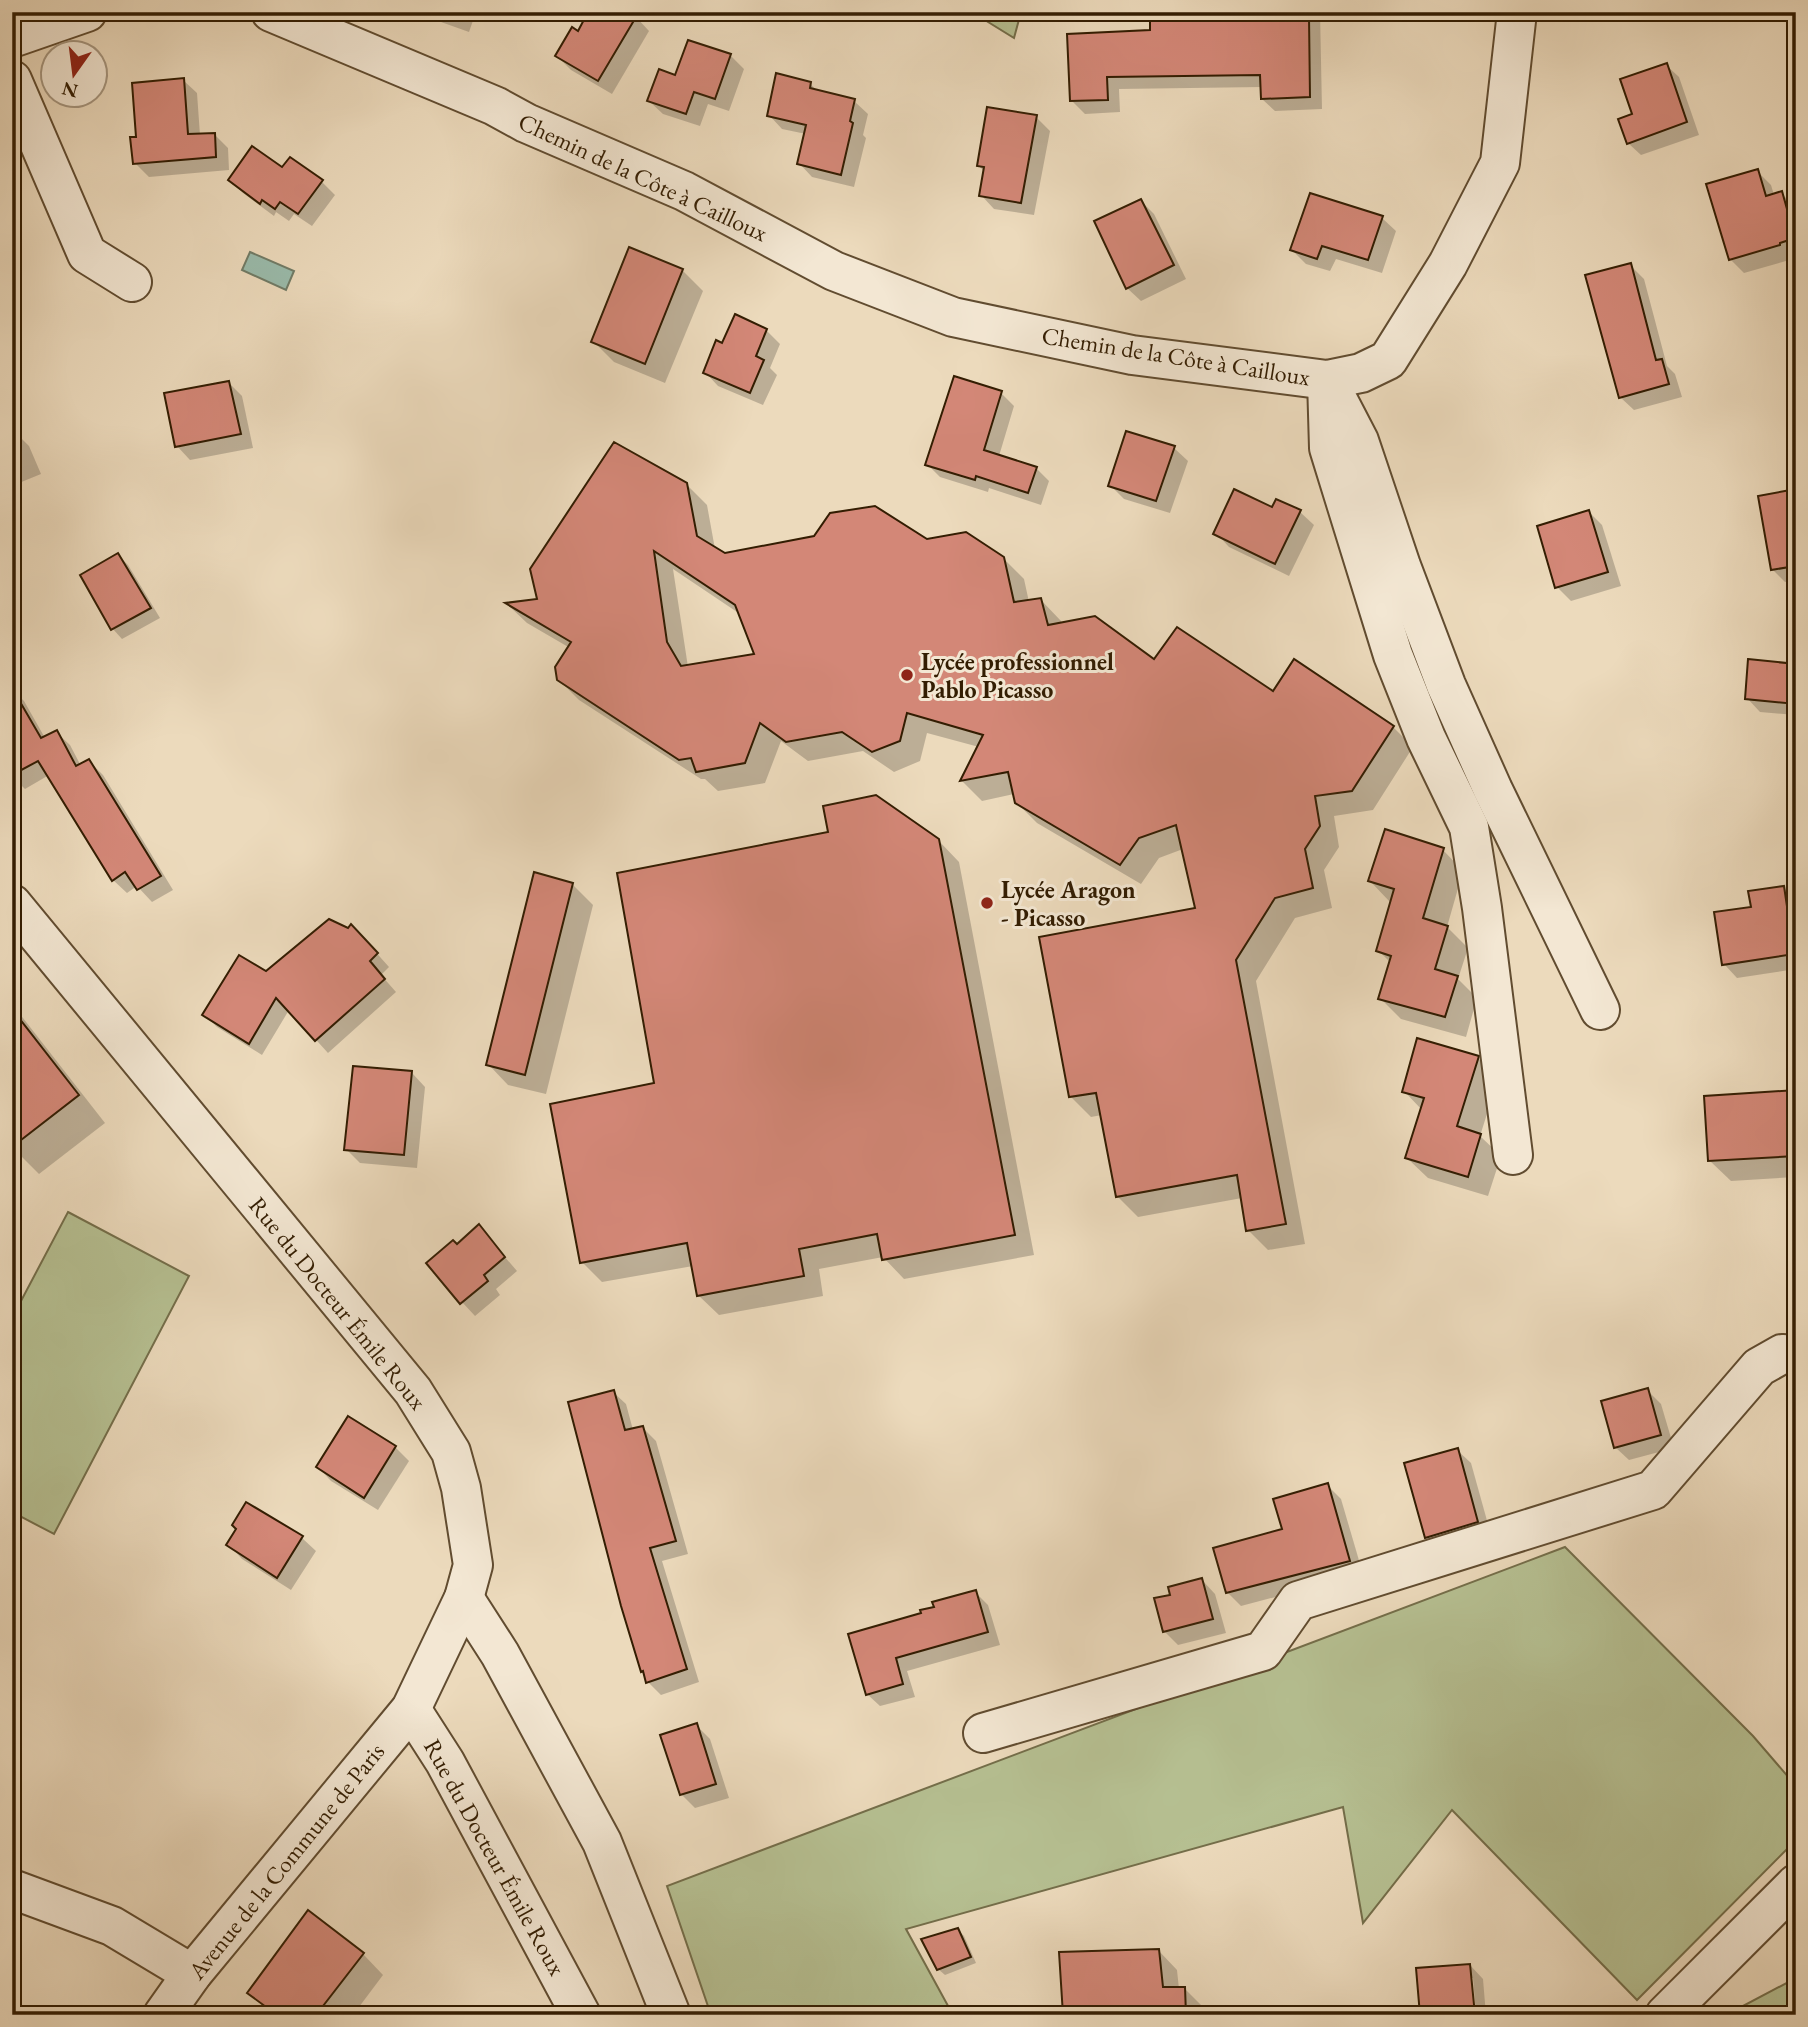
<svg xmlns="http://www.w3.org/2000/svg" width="1808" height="2027" font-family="'EB Garamond',serif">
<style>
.green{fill:#b6c092;stroke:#746e4a;stroke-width:2}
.water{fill:#9abbab;stroke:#717c67;stroke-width:2}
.shadow{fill:#0003;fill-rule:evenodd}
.building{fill:#d38777;stroke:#331d02;stroke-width:2;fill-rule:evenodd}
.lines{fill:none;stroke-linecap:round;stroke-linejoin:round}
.minor-casing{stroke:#614c30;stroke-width:42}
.minor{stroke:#f3e7d3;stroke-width:38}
.poi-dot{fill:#8f2418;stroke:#f3e7d3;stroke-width:2.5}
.labels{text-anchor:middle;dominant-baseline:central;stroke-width:6;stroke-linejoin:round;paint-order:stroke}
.street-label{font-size:24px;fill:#331d02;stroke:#f3e7d3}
.poi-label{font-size:24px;font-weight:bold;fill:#331d02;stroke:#f3e7d3;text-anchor:start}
</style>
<rect width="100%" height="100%" fill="#ecdabc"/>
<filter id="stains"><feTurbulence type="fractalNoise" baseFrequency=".00286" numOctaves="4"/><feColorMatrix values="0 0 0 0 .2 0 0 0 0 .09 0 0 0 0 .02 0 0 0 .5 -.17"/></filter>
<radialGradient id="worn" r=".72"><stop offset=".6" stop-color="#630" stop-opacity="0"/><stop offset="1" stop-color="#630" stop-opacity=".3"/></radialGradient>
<g class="green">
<path d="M 972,12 L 1021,12 L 1014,38 Z"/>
<path d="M 68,1212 L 189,1276 L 54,1534 L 12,1512 L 12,1318 Z"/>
<path d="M 1565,1547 L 1753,1736 L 1796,1786 L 1796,1840 L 1637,2000 L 1452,1810 L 1363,1923 L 1343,1807 L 906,1929 L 953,2015 L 711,2015 L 667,1886 Z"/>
<path d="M 1796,1978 L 1796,2015 L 1726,2015 Z"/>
</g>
<path class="water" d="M 250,252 L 294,271 L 286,290 L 242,270 Z"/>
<g class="shadow">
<path d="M 422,12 L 476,12 L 469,32 L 427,17 Z"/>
<path d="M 1152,12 L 1223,12 L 1223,22 L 1280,20 L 1280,12 L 1320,12 L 1322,109 L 1275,111 L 1262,99 L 1262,87 L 1119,89 L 1120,112 L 1085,114 L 1072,101 L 1152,32 Z"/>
<path d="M 636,17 L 649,31 L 612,94 L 571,70 L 557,56 L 578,33 Z"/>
<path d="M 730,55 L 744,69 L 729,111 L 708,104 L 700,126 L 663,114 L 649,101 L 676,78 Z"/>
<path d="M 1666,65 L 1679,77 L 1699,135 L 1641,155 L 1628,143 L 1635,115 Z"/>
<path d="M 183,80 L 197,93 L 200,135 L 214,134 L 228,148 L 229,170 L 149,177 L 135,163 L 138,138 Z"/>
<path d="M 810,84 L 819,92 L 854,101 L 868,114 L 863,135 L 866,138 L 854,187 L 812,177 L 799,163 L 806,134 L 782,129 L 769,115 Z"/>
<path d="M 1036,117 L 1050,131 L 1034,215 L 994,209 L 981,195 L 985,172 L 979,166 Z"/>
<path d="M 283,169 L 321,181 L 335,195 L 312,226 L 294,214 L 289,221 L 276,212 L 274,216 L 243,193 L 230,180 Z"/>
<path d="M 1757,171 L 1771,185 L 1774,195 L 1781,193 L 1795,207 L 1796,255 L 1792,256 L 1793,259 L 1744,273 L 1730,259 Z"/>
<path d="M 12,194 L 21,214 L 12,219 Z"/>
<path d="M 1141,201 L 1154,214 L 1186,279 L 1141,301 L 1127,288 Z"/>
<path d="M 1382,218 L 1396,231 L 1382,273 L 1336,259 L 1330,271 L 1306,264 L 1292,250 Z"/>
<path d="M 1630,265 L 1644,279 L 1667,366 L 1675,374 L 1682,397 L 1634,410 L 1620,397 Z"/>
<path d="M 682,270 L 703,291 L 665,383 L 614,362 L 593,341 Z"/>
<path d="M 766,330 L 780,344 L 770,368 L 777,375 L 763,405 L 718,386 L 705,372 L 723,345 Z"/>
<path d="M 229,383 L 242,396 L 253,448 L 190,460 L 177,446 Z"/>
<path d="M 1001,393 L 1014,406 L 999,456 L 1036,468 L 1049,481 L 1041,505 L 989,488 L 988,492 L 940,477 L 927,464 Z"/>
<path d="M 18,435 L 29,446 L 41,474 L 19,483 L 20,486 L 12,488 L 12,437 Z"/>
<path d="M 1174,448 L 1188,461 L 1170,513 L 1124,499 L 1110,485 Z"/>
<path d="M 686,484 L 707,505 L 715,549 L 725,555 L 927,540 L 1003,558 L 1024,579 L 1029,602 L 1041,600 L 1061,621 L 1062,624 L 1155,661 L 1393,727 L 1413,747 L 1373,810 L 1334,816 L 1339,847 L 1324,870 L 1332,908 L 1295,918 L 1256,981 L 1305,1244 L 1268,1250 L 1248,1230 L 1242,1198 L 1138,1217 L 1117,1196 L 1102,1115 L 1091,1117 L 1070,1096 L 1197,910 L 1183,849 L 1159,858 L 1141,884 L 1037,823 L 1016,802 L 1014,794 L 982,801 L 962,781 L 979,747 L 927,733 L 920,761 L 894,772 L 863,751 L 808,761 L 781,741 L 765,783 L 718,791 L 705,779 L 701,779 L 579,700 L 558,679 L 570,648 L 527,623 L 508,605 L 539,600 ZM 673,569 L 740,614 L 757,655 L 688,667 Z"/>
<path d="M 1796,491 L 1796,580 L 1785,582 L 1772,569 Z"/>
<path d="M 1273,509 L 1300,512 L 1314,525 L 1289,576 L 1229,547 L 1216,533 Z"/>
<path d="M 1589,512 L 1602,525 L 1621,586 L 1571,601 L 1557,587 Z"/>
<path d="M 118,555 L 128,565 L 160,618 L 122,639 L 112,628 Z"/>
<path d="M 12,631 L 18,641 L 12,644 Z"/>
<path d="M 1796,653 L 1796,715 L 1760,712 L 1747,698 L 1787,665 Z"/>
<path d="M 12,689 L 24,701 L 45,738 L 56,732 L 70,745 L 81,766 L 89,761 L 103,775 L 173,890 L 152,902 L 137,886 L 127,893 L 113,880 L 49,775 L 25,789 L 12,776 Z"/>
<path d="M 830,833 L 938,840 L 959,862 L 1034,1255 L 904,1279 L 883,1257 L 819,1269 L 823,1296 L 719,1315 L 698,1295 L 693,1266 L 602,1282 L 582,1262 L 656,1085 Z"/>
<path d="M 1443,850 L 1463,871 L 1447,927 L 1468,948 L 1458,979 L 1477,998 L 1466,1037 L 1401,1019 L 1380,998 L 1391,963 L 1378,950 L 1390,902 L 1370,881 Z"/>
<path d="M 572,884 L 593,905 L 546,1094 L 508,1085 L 488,1064 Z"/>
<path d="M 1783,887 L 1796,900 L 1796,969 L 1737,978 L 1724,964 L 1753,908 Z"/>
<path d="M 364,939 L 389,967 L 381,975 L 396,992 L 328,1053 L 289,1010 L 262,1055 L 217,1027 L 204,1014 L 266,973 Z"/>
<path d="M 12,1004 L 105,1123 L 39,1174 L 12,1147 Z"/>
<path d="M 1478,1058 L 1498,1079 L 1480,1136 L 1501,1156 L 1488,1196 L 1428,1178 L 1407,1158 L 1422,1110 L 1404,1091 Z"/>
<path d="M 412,1073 L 425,1087 L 417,1168 L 360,1163 L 346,1149 Z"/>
<path d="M 1796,1093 L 1796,1177 L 1731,1181 L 1710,1161 Z"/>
<path d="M 479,1227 L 517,1271 L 496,1289 L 500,1295 L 475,1316 L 462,1302 L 457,1246 Z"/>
<path d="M 1647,1390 L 1661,1404 L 1674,1448 L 1629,1460 L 1615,1447 Z"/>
<path d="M 613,1392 L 626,1404 L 633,1430 L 643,1428 L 656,1441 L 688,1554 L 662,1561 L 699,1682 L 661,1695 L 648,1682 L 642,1671 Z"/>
<path d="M 349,1418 L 395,1447 L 409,1461 L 378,1510 L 331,1481 L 318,1467 Z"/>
<path d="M 1457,1450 L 1471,1463 L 1491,1535 L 1440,1551 L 1426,1538 Z"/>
<path d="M 1327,1485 L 1341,1499 L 1363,1574 L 1241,1606 L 1227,1592 Z"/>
<path d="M 247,1504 L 302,1538 L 316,1551 L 291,1590 L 242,1559 L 229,1545 L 238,1529 Z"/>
<path d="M 1202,1580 L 1215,1594 L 1226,1633 L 1178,1645 L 1164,1631 L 1172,1596 Z"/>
<path d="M 975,1592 L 988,1605 L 1000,1645 L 907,1671 L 915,1697 L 880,1706 L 867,1694 L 923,1614 Z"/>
<path d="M 696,1725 L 710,1739 L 729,1798 L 695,1808 L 681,1794 Z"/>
<path d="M 958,1930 L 964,1936 L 976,1963 L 945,1975 L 938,1969 Z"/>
<path d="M 1159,1951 L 1177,1970 L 1179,1989 L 1184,1988 L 1203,2007 L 1203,2013 L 1219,2013 L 1221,2015 L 1065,2015 Z"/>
<path d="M 363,1954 L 383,1975 L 353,2015 L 272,2015 L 249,1992 Z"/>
<path d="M 1470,1965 L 1483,1979 L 1486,2015 L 1476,2015 L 1473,1978 L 1470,1978 Z"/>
</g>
<g class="building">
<path d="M 588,12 L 639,12 L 598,81 L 555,56 L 572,27 L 578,31 Z"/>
<path d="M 1150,12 L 1211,12 L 1211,20 L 1309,17 L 1310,97 L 1261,99 L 1260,75 L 1107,77 L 1108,100 L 1070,101 L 1067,34 L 1150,30 Z"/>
<path d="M 688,40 L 731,54 L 715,99 L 694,92 L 686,114 L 647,101 L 659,69 L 675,75 Z"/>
<path d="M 1667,63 L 1687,122 L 1627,144 L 1618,119 L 1632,114 L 1620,79 Z"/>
<path d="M 776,73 L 811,82 L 810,88 L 855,99 L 850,121 L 853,123 L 841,175 L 797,164 L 806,125 L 767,116 Z"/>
<path d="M 184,78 L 188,134 L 215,133 L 216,157 L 133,164 L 130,137 L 136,137 L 132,83 Z"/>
<path d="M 987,107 L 1037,115 L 1021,203 L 979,196 L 984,167 L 977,166 Z"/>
<path d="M 252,146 L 282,167 L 290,157 L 323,180 L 298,214 L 280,202 L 275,209 L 262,200 L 260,204 L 228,180 Z"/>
<path d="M 1758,169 L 1766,196 L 1782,191 L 1795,238 L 1780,243 L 1780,245 L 1729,260 L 1706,184 Z"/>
<path d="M 1310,193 L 1383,216 L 1368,260 L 1322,246 L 1317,259 L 1290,250 Z"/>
<path d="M 1141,199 L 1174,265 L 1126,289 L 1094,221 Z"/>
<path d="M 629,247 L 683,269 L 645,364 L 591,342 Z"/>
<path d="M 1631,263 L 1656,360 L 1662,359 L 1669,384 L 1619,398 L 1585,275 Z"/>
<path d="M 735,314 L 767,329 L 756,356 L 764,360 L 750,393 L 703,373 L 716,340 L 722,343 Z"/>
<path d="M 954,376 L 1002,391 L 984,450 L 1037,467 L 1028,493 L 976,476 L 975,480 L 925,465 Z"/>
<path d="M 229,381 L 241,434 L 175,447 L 164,393 Z"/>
<path d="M 1126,431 L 1175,446 L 1156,501 L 1108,486 Z"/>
<path d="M 614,442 L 687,483 L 697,536 L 725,553 L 814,536 L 830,513 L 875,506 L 927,539 L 966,532 L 1004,557 L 1014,602 L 1041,598 L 1048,625 L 1095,616 L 1154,659 L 1177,627 L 1273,691 L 1294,659 L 1394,726 L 1352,791 L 1315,796 L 1320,826 L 1305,849 L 1313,888 L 1275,898 L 1236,960 L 1286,1224 L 1246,1231 L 1237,1175 L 1116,1197 L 1096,1093 L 1069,1097 L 1039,937 L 1195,908 L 1176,825 L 1139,838 L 1120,865 L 1015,803 L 1008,772 L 960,781 L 983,735 L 907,713 L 900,741 L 872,752 L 842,732 L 786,742 L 760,723 L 745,763 L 696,772 L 691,758 L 679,760 L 557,680 L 555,667 L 571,642 L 505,603 L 537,599 L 530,569 ZM 654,551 L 735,605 L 754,654 L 681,666 L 667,642 Z"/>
<path d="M 1234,489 L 1272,507 L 1276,499 L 1301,510 L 1275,564 L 1213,534 Z"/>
<path d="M 1796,489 L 1796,566 L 1771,570 L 1758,496 Z"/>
<path d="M 1589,510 L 1608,572 L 1555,588 L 1537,526 Z"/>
<path d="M 118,553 L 151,608 L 111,630 L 80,575 Z"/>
<path d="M 1748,659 L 1796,664 L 1796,704 L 1745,699 Z"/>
<path d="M 12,688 L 41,738 L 57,730 L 76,766 L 89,759 L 161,876 L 137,890 L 125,872 L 112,881 L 38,761 L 12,775 Z"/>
<path d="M 876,795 L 939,839 L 1015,1235 L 882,1260 L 877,1234 L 799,1249 L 804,1276 L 697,1296 L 687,1243 L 580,1263 L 550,1104 L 654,1083 L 617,873 L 828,832 L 823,806 Z"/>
<path d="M 1385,829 L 1444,848 L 1423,918 L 1448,926 L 1435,969 L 1458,976 L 1445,1017 L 1378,999 L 1391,956 L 1376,951 L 1394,889 L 1368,881 Z"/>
<path d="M 534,872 L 573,883 L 525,1075 L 486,1065 Z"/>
<path d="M 1784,886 L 1794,954 L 1722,965 L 1714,912 L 1751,907 L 1748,891 Z"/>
<path d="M 329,919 L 348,928 L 351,924 L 378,953 L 370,961 L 385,979 L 315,1041 L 276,998 L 249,1044 L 202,1015 L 239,955 L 266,971 Z"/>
<path d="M 12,1009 L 79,1095 L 12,1147 Z"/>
<path d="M 1417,1038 L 1479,1056 L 1457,1126 L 1481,1134 L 1468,1177 L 1405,1158 L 1424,1098 L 1402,1092 Z"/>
<path d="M 353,1066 L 412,1071 L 404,1155 L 344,1150 Z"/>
<path d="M 1796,1090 L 1796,1156 L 1708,1161 L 1704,1096 Z"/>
<path d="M 479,1224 L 505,1257 L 484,1275 L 488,1281 L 460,1304 L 426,1263 L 453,1240 L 457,1244 Z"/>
<path d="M 1648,1388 L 1661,1435 L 1614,1448 L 1601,1401 Z"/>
<path d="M 614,1390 L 625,1430 L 643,1426 L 676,1541 L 650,1548 L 687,1669 L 646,1683 L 643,1671 L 641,1672 L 621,1606 L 568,1402 Z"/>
<path d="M 348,1416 L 396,1446 L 364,1498 L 316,1467 Z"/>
<path d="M 1458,1448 L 1478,1522 L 1425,1538 L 1404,1463 Z"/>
<path d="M 1328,1483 L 1350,1561 L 1226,1593 L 1213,1548 L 1282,1529 L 1273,1499 Z"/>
<path d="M 246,1502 L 303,1536 L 277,1578 L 226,1545 L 236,1529 L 232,1525 Z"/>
<path d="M 1202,1578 L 1213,1619 L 1163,1632 L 1154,1598 L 1170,1595 L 1168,1587 Z"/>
<path d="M 976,1590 L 988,1632 L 896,1658 L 903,1684 L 866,1695 L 848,1634 L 921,1613 L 920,1610 L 934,1607 L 932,1602 Z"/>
<path d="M 697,1723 L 716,1784 L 680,1795 L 660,1735 Z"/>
<path d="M 308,1910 L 364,1953 L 316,2015 L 277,2015 L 247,1993 Z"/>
<path d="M 958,1928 L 971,1957 L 937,1970 L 921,1939 Z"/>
<path d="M 1159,1949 L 1163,1987 L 1185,1987 L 1186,2015 L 1063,2015 L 1059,1952 Z"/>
<path d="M 1470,1964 L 1475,2015 L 1420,2015 L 1416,1968 Z"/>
</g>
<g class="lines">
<defs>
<g id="minor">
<path d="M 271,12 L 495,106 L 526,123 L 684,191 L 834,271 L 953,317 L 1132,355 L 1327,380 L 1361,373 L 1388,360 L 1448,264 L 1500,163 L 1517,12"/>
<path d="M 12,38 L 87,12"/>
<path d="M 12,80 L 87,254 L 132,282"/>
<path d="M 1327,380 L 1329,448 L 1393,655 L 1426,738 L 1469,827 L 1482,908 L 1513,1155"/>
<path d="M 1332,389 L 1359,441 L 1401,566 L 1446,685 L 1493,790 L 1600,1010"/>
<path d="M 12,904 L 413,1391 L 451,1452 L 461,1488 L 473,1565 L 464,1598 L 411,1709 L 192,1974 L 163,2015"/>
<path d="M 464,1598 L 500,1654 L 602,1842 L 671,2015"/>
<path d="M 411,1709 L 445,1762 L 581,2015"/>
<path d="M 983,1733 L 1263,1651 L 1298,1601 L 1653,1490 L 1759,1367 L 1782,1354 L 1796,1355"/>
<path d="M 12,1889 L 112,1926 L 192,1974"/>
<path d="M 1665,2015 L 1796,1884"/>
</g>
</defs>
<use href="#minor" class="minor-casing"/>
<use href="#minor" class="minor"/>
</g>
<g class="poi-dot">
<circle cx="907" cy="675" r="7"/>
<circle cx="987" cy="903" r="7"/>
</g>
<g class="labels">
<g class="street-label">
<text transform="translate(643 177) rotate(25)">Chemin de la Côte à Cailloux</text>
<text transform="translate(1176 356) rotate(9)">Chemin de la Côte à Cailloux</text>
<text transform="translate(338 1303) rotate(51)">Rue du Docteur Émile Roux</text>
<text transform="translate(495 1857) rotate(61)">Rue du Docteur Émile Roux</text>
<text transform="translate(286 1861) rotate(-51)">Avenue de la Commune de Paris</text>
</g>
<g class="poi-label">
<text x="921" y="661">Lycée professionnel<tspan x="921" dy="28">Pablo Picasso</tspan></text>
<text x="1001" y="889">Lycée Aragon<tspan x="1001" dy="28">- Picasso</tspan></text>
</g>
</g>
<rect width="1808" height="2027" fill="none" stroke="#ecdabc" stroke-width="42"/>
<rect x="14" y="14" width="1780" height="1999" fill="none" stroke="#331d02" stroke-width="3.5"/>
<rect x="21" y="21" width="1766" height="1985" fill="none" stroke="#331d02" stroke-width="2"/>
<g transform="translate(74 74) rotate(194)"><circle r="33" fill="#f3e7d3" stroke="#a6967f" stroke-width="2"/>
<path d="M0-5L12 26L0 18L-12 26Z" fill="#8f2418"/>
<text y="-10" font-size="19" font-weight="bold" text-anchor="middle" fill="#331d02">N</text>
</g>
<rect width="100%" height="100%" filter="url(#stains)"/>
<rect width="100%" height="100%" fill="url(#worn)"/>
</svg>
